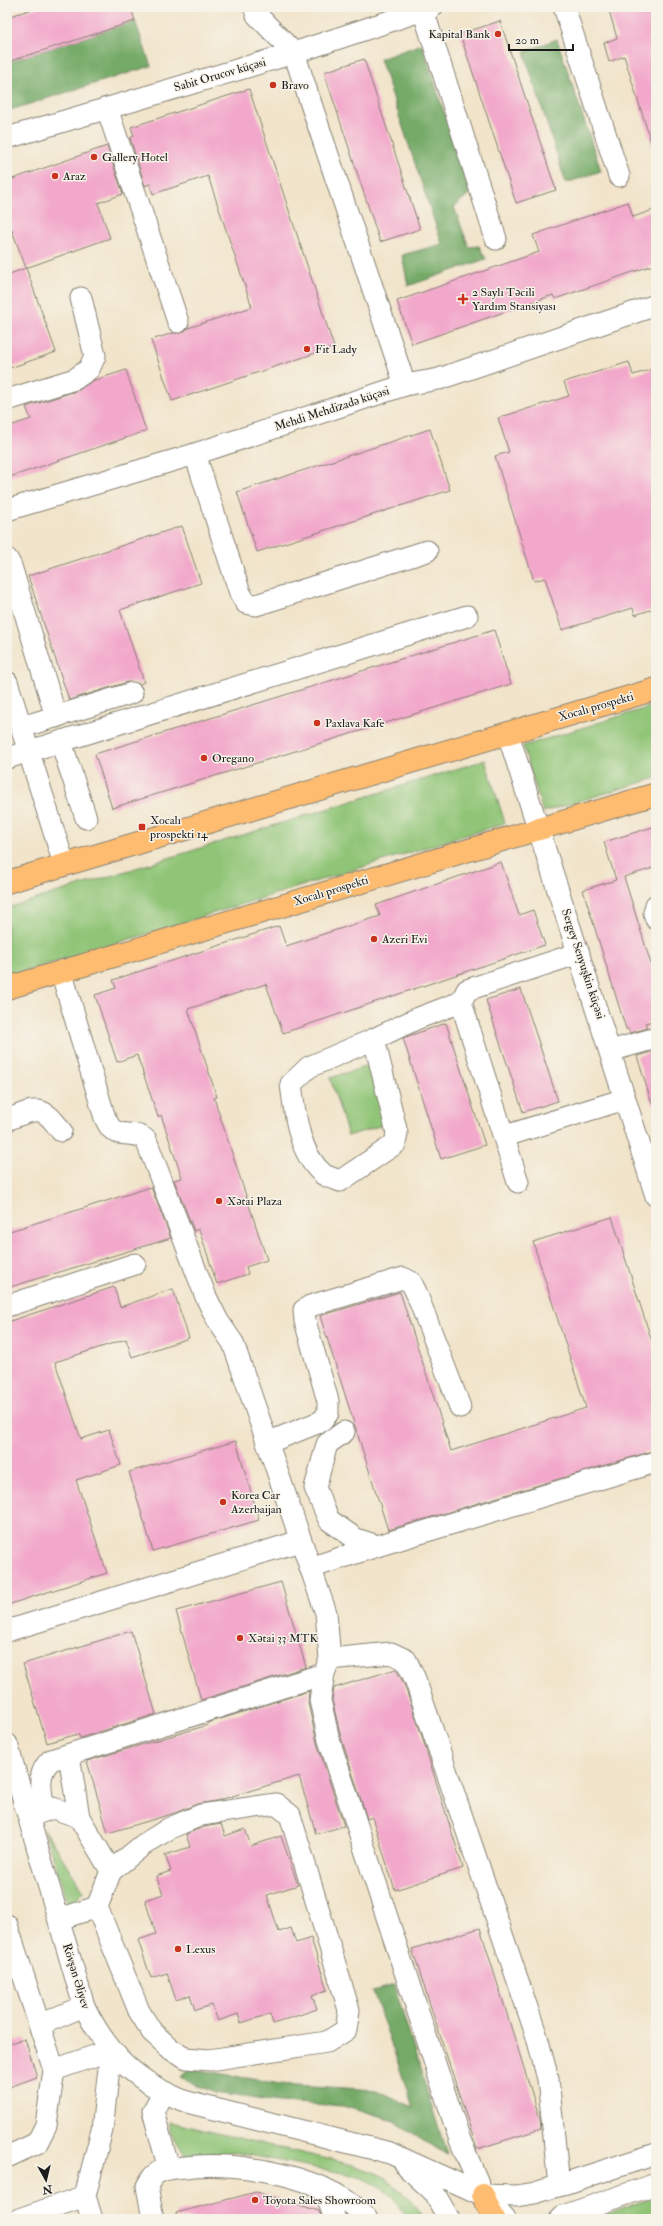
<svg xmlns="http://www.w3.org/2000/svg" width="663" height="2226" font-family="'IM FELL Double Pica',serif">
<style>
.green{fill:#90c577;stroke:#56704a}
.forest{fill:#74aa68;stroke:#486342}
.building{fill:#f2a8cb}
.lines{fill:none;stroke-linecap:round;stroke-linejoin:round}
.minor-casing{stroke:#868073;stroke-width:23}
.major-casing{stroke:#868073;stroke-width:24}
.minor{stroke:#fff;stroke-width:21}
.major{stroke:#febc70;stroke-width:22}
.poi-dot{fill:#c8321e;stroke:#f7f3e8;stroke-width:1.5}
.labels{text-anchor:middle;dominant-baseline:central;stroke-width:3;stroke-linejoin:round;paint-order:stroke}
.poi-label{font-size:12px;fill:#1c1c1c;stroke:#f7f3e8;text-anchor:start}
.street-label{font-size:12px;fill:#1c1c1c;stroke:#f7f3e8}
</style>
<rect width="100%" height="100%" fill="#f7f3e8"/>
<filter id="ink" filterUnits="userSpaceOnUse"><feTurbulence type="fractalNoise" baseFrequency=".025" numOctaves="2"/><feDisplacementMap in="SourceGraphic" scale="8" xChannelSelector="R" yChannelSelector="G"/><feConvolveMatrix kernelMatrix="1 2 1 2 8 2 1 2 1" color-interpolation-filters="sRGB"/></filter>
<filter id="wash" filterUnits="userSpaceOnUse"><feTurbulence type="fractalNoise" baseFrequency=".012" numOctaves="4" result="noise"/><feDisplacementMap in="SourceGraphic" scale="16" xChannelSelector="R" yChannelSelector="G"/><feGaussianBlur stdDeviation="0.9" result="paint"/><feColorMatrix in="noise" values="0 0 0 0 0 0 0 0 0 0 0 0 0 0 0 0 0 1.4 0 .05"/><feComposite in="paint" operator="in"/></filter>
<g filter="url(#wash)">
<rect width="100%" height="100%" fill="#f1e4ca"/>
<g class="green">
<path d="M 656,705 L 656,778 L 543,812 L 523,746 Z"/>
<path d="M 485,760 L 505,823 L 7,977 L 7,908 Z"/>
<path d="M 373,1064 L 392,1122 L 348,1136 L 330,1078 Z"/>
<path d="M 44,1829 L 84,1892 L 69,1907 Z"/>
<path d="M 170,2122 L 353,2165 L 383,2176 L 411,2199 L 425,2219 L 407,2219 L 393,2196 L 363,2177 L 233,2152 L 185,2155 L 170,2131 Z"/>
<path d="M 656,2197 L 656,2219 L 591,2219 Z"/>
</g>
<g class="forest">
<path d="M 135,21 L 151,66 L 7,111 L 7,62 Z"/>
<path d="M 557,39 L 601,171 L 566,183 L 524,52 Z"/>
<path d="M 422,44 L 470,193 L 454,207 L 469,247 L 479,246 L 486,259 L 408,286 L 402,255 L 442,244 L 380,59 Z"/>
<path d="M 394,1985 L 447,2155 L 394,2121 L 343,2106 L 280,2102 L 214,2093 L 181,2077 L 189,2068 L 280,2084 L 377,2090 L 413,2107 L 373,1991 Z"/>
</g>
<g id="blocks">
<g class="building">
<path d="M 39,7 L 131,7 L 135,21 L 7,62 L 7,17 Z"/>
<path d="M 608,7 L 656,7 L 656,144 L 652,145 L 624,56 L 609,62 L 604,43 L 617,38 Z"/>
<path d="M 500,21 L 556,190 L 516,203 L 460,34 Z"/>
<path d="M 364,59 L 420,229 L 380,242 L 324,72 Z"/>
<path d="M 249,89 L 334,347 L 172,401 L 151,340 L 173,333 L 182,333 L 188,328 L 252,307 L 208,176 L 153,194 L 150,184 L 145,186 L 130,138 L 134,136 L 131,127 Z"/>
<path d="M 107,146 L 123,194 L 98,203 L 110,238 L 26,268 L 7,217 L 7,181 Z"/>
<path d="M 628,202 L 633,217 L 656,209 L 656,264 L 555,299 L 553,295 L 412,344 L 397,301 L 539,252 L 533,235 Z"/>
<path d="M 26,268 L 56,352 L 7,369 L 7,275 Z"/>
<path d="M 629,362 L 633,375 L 656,368 L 656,608 L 635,615 L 633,608 L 562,630 L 545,578 L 534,581 L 495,456 L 509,452 L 498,418 L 569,396 L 564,382 Z"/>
<path d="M 126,370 L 146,431 L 7,478 L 7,427 L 31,419 L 26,407 L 79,390 L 92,381 Z"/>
<path d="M 430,429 L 450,490 L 257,552 L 237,492 Z"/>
<path d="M 182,526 L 201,583 L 120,610 L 144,682 L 140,684 L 128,682 L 69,700 L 28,576 Z"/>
<path d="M 494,630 L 511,684 L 112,808 L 95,754 Z"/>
<path d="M 656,826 L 656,867 L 624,877 L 656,980 L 656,1020 L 646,1023 L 648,1028 L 630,1033 L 628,1029 L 626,1029 L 583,890 L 616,880 L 604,842 Z"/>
<path d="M 501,862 L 519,915 L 533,910 L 545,945 L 283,1033 L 266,984 L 188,1009 L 217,1097 L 214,1098 L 267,1260 L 246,1267 L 248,1274 L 217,1284 L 199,1229 L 194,1231 L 174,1180 L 182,1178 L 161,1115 L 158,1117 L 137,1055 L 117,1062 L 95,995 L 116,988 L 113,980 L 279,926 L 286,946 L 380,916 L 376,905 Z"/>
<path d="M 521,989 L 558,1101 L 523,1112 L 486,1000 Z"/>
<path d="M 446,1023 L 485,1145 L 441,1159 L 403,1038 Z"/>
<path d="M 655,1051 L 656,1104 L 652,1104 L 637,1056 Z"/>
<path d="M 151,1187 L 171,1238 L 7,1288 L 7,1232 Z"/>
<path d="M 612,1217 L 656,1354 L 656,1450 L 388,1530 L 320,1316 L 400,1292 L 451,1451 L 586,1408 L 533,1242 Z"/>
<path d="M 114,1287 L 120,1307 L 173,1289 L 189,1338 L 132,1357 L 126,1339 L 55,1362 L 81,1439 L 109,1430 L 121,1465 L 76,1480 L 107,1573 L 7,1605 L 7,1322 Z"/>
<path d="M 236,1441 L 259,1520 L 153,1551 L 129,1472 Z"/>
<path d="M 281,1582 L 306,1667 L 201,1700 L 176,1611 Z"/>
<path d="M 131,1631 L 156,1714 L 80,1738 L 78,1734 L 47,1743 L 23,1664 Z"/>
<path d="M 396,1669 L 404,1684 L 419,1727 L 463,1868 L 395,1890 L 372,1817 L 367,1819 L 341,1737 L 332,1700 L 334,1688 Z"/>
<path d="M 309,1691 L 308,1703 L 317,1743 L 344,1826 L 316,1834 L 299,1776 L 216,1801 L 197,1804 L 175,1813 L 108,1833 L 87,1761 L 208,1725 L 208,1723 Z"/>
<path d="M 221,1824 L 225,1836 L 245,1829 L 251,1846 L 281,1836 L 298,1885 L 267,1895 L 279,1932 L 291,1928 L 296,1943 L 311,1938 L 327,1990 L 312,1995 L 317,2009 L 273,2024 L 270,2014 L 241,2023 L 238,2014 L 218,2021 L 212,2005 L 195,2010 L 190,1995 L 176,2000 L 167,1973 L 151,1978 L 138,1940 L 156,1934 L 145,1900 L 163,1894 L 156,1876 L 171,1871 L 165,1855 L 190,1847 L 186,1834 L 204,1827 Z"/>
<path d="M 480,1928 L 540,2119 L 541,2129 L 477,2149 L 412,1949 Z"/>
<path d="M 25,2039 L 37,2077 L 7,2088 L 7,2044 Z"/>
<path d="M 256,2192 L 319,2211 L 322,2219 L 177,2219 L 176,2213 Z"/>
</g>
</g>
</g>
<g filter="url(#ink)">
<use href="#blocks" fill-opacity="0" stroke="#868073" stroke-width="1"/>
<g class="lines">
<defs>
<g id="minor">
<path d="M 254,7 L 257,15 L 294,53 L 405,385"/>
<path d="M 564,7 L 619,176"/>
<path d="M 423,10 L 496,239"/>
<path d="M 107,108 L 178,322"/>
<path d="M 7,138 L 294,53 L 432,7"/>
<path d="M 7,400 L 75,379 L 89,369 L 95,356 L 81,298"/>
<path d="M 195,454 L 240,593 L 246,603 L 256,605 L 427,551"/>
<path d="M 7,510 L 195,454 L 405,385 L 439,379 L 656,305"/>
<path d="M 7,559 L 11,566 L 56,717"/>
<path d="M 7,682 L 64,864"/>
<path d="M 22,727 L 132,693"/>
<path d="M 508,734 L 656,1196"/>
<path d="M 61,742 L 86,818"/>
<path d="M 7,758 L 467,616"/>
<path d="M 656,905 L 654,913 L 656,919"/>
<path d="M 61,971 L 105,1118 C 107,1121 109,1127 112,1129 C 121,1138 135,1130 146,1140 L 206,1297 L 218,1321 L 233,1343 L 326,1613 L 330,1659 L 324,1674 L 320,1700 L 329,1740 L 460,2140 L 483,2195 L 505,2219"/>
<path d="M 374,1039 L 397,1133 L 395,1144 L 340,1181 C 335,1179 327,1177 323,1174 C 298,1152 295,1114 291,1084 L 309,1067 Z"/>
<path d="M 374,1039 L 416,1019 L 461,1002"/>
<path d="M 610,1051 L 656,1038"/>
<path d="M 7,1120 C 36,1108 42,1104 61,1131"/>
<path d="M 505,1136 L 625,1099"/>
<path d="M 518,1182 L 461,1002 L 467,990 L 579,953"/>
<path d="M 7,1306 L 135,1264"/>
<path d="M 344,1432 L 327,1444 L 315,1488 L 329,1520 L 356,1539 L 377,1546"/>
<path d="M 267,1443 L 322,1421 L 328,1413 L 328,1401 L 305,1321 L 304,1310 L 310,1306 L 403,1278 L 411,1282 L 416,1292 L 460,1407"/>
<path d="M 310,1568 L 377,1546 L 656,1462"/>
<path d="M 7,1631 L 300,1541"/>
<path d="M 330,1659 L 391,1653 L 406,1660 L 415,1679 L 537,2037 L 548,2079 L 559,2186"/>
<path d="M 7,1744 L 84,2006 C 107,2054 137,2083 187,2102 L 390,2153 L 483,2195 L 516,2196 L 535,2193 L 656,2154"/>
<path d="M 69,1755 L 79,1817"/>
<path d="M 276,1804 L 290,1815 L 349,2010 L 346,2030 L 327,2042 L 209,2060 L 187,2058 L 172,2050 L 152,2032 L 139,2011 L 97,1907 L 111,1871 L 143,1845 L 170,1828 L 201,1815 Z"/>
<path d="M 44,1811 C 42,1791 35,1775 51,1760 L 324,1674"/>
<path d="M 33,1815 L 53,1808 L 79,1817 L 111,1871"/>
<path d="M 59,1919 L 97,1907"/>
<path d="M 7,1925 L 54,2070 L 46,2125 L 37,2143 L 7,2157"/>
<path d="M 39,2025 L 84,2006"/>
<path d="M 54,2070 L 111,2050 L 102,2130 L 85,2196 L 92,2219"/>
<path d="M 163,2093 L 153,2111 L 169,2169"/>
<path d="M 406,2166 L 433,2191 L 449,2219"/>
<path d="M 324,2189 L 335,2219"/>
<path d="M 19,2219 L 85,2196"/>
<path d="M 153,2219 L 147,2186 C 149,2183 152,2176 156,2174 C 163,2168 176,2168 185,2167 C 237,2160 333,2177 367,2219"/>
<path d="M 560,2219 L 563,2216 L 656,2184"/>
</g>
<g id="major">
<path d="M 7,882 L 656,689"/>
<path d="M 7,988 L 656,794"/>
<path d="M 483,2195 L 494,2219"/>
</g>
</defs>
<use href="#minor" class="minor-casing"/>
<use href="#major" class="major-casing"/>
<use href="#minor" class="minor"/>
<use href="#major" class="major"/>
</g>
</g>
<g class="poi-dot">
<circle cx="498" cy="34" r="4"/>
<circle cx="273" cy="85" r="4"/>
<circle cx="94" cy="157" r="4"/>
<circle cx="55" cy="176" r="4"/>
<path d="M461 293h4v4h4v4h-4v4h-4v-4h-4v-4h4z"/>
<circle cx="307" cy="349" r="4"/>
<circle cx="317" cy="723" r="4"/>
<circle cx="204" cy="758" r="4"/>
<rect x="138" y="823" width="8" height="8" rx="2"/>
<circle cx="374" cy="939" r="4"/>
<circle cx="219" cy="1201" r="4"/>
<circle cx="223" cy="1502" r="4"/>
<circle cx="240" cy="1638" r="4"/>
<circle cx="178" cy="1949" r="4"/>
<circle cx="255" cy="2200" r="4"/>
</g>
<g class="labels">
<g class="poi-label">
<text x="490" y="34" text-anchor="end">Kapital Bank</text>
<text x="281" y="85">Bravo</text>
<text x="102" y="157">Gallery Hotel</text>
<text x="63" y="176">Araz</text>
<text x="472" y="292">2 Saylı Təcili<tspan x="472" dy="14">Yardım Stansiyası</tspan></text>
<text x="315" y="349">Fit Lady</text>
<text x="325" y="723">Paxlava Kafe</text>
<text x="212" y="758">Oregano</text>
<text x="150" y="820">Xocalı<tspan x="150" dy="14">prospekti 14</tspan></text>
<text x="382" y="939">Azeri Evi</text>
<text x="227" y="1201">Xətai Plaza</text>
<text x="231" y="1495">Korea Car<tspan x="231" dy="14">Azerbaijan</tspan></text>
<text x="248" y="1638">Xətai 33 MTK</text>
<text x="186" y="1949">Lexus</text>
<text x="263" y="2200">Toyota Sales Showroom</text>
</g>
<g class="street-label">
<text transform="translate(220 75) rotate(-16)">Sabit Orucov küçəsi</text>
<text transform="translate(332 409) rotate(-18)">Mehdi Mehdizadə küçəsi</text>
<text transform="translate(596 707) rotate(-16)">Xocalı prospekti</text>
<text transform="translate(331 891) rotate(-17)">Xocalı prospekti</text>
<text transform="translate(583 964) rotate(72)">Sergey Senyuşkin küçəsi</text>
<text transform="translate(76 1976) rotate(73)">Rövşən Əliyev</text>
</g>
</g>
<rect width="663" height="2226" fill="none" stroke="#f7f3e8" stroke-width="24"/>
<g transform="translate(46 2180) rotate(172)" stroke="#f7f3e8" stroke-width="3" paint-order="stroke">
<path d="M0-3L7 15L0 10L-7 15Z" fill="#1c1c1c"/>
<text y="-6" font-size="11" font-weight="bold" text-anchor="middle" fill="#1c1c1c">N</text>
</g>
<path d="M509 44v6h64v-6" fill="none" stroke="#1c1c1c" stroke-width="2"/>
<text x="515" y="44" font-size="12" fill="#1c1c1c" stroke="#f7f3e8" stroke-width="3" paint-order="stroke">20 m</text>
</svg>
